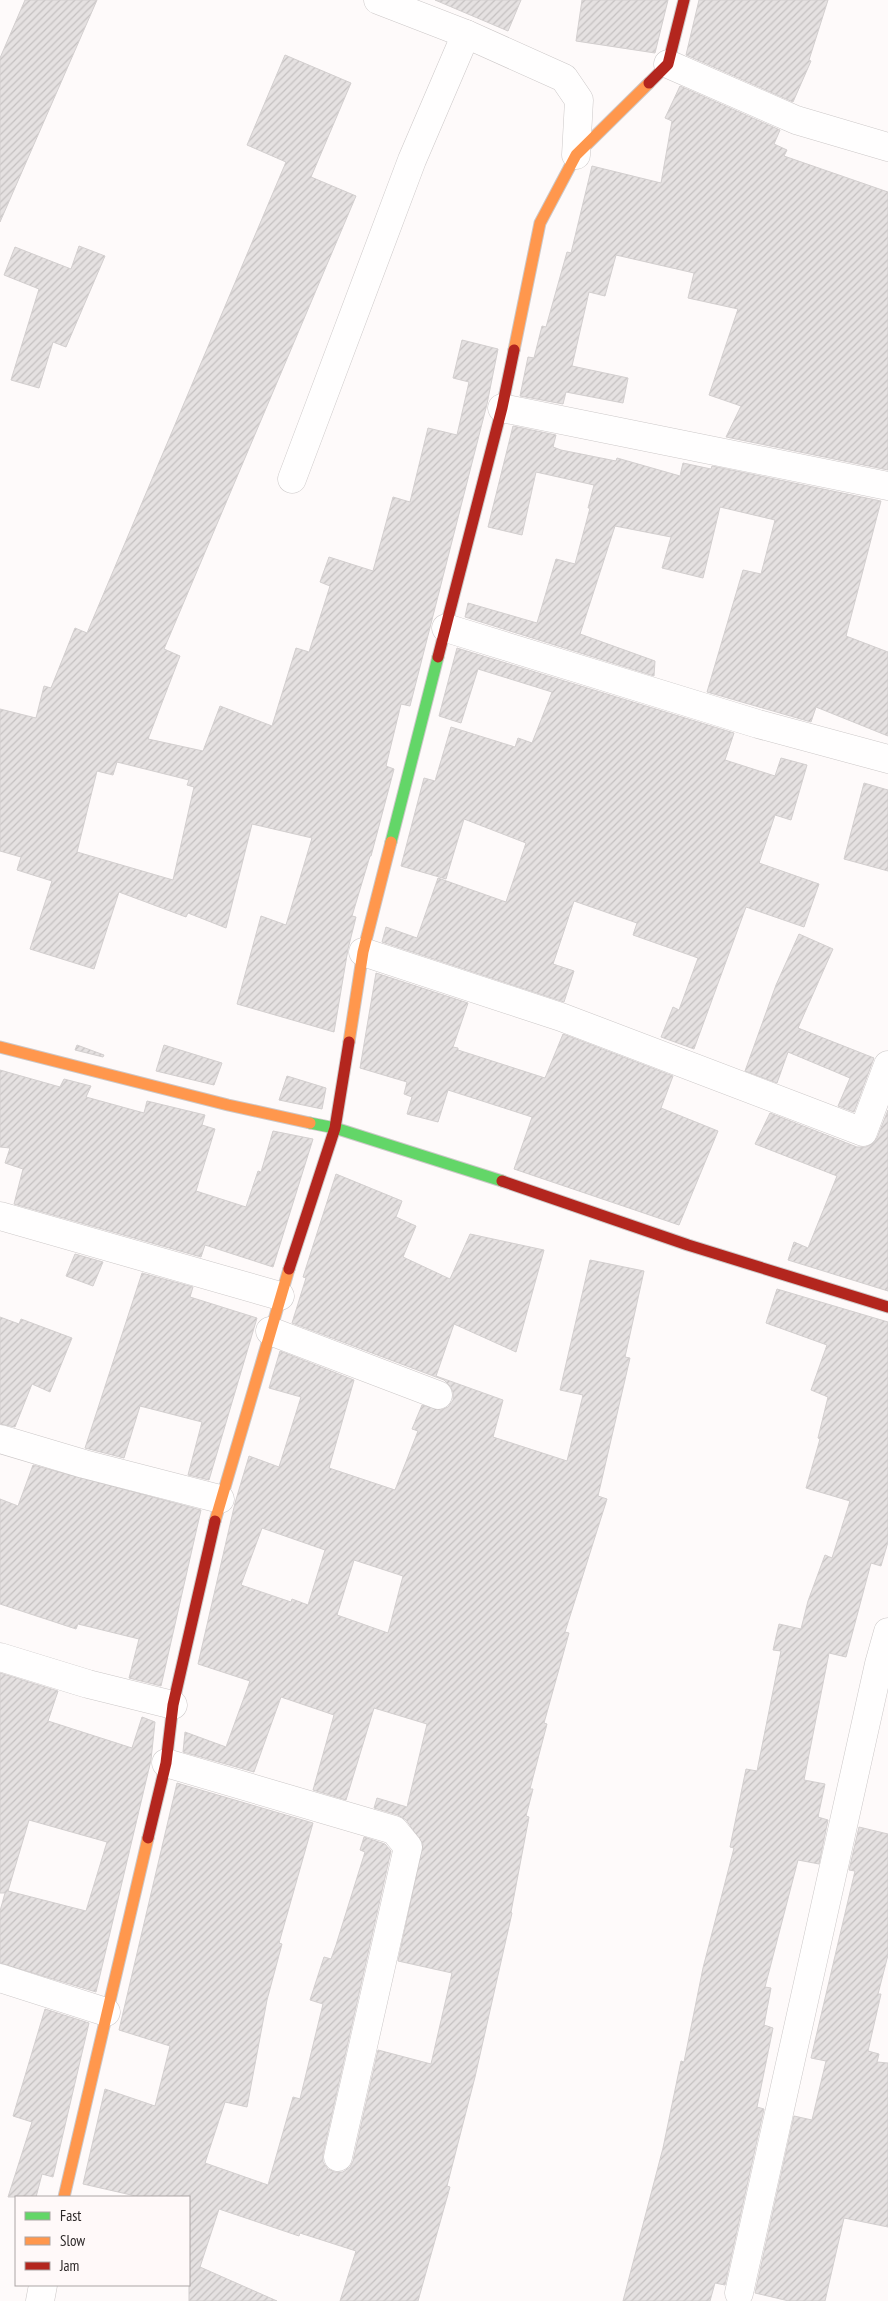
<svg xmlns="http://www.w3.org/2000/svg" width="888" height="2301" font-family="'PT Sans Narrow',sans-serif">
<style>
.building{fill:url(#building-hatch);stroke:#d3cfcf;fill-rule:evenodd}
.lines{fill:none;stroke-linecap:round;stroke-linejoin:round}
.street-casing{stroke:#ccc8c8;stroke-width:29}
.fast-casing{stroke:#ccc8c8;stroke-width:13}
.slow-casing{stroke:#ccc8c8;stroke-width:13}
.jam-casing{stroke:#ccc8c8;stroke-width:13}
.street{stroke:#fffefe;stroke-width:28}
.fast{stroke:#63d668;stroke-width:11}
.slow{stroke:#ff974d;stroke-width:11}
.jam{stroke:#b3261e;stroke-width:11}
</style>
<defs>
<pattern id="building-hatch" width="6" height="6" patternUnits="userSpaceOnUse" patternTransform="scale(1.25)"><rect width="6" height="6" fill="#e5e1e1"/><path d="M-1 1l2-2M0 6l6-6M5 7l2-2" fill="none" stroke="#c5c1c1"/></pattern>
</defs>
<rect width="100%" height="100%" fill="#fefafa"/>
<g class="building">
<path d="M 25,0 L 97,0 L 0,222 L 0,58 Z"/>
<path d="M 435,0 L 521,0 L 508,31 Z"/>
<path d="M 582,0 L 668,0 L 655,53 L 576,41 Z"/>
<path d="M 699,0 L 828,0 L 809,60 L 811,61 L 793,102 L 686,55 Z"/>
<path d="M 285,55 L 351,83 L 311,177 L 356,196 L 164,649 L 180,656 L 148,739 L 203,751 L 220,706 L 272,726 L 296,648 L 309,652 L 330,586 L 320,582 L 329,557 L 373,571 L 393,497 L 410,502 L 428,428 L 457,435 L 469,382 L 453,378 L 462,340 L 498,349 L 487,404 L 410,706 L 401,704 L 386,766 L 394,769 L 371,856 L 370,856 L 352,916 L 356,917 L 348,949 L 334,1032 L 237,1004 L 261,916 L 286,925 L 312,838 L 252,824 L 226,928 L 188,913 L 186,917 L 119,892 L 94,969 L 30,949 L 52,881 L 17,870 L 21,857 L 0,851 L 0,709 L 36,718 L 44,686 L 51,688 L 75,628 L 87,633 L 286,162 L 247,145 ZM 117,762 L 189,780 L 187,785 L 194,787 L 173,880 L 77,852 L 97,771 L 113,775 Z"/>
<path d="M 680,86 L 780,130 L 774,144 L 787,150 L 784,156 L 888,192 L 888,470 L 726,437 L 741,406 L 709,395 L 738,309 L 688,298 L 694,273 L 616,255 L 605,296 L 589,292 L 572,366 L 628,378 L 623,403 L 566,392 L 563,404 L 520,396 L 528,357 L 534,358 L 542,326 L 546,327 L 567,252 L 571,253 L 592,166 L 661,183 L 672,121 L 665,118 Z"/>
<path d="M 79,246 L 105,256 L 66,347 L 53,342 L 39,388 L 11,380 L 39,289 L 4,275 L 15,247 L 71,269 Z"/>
<path d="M 513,426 L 556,435 L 553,447 L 561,450 L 616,461 L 617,458 L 680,476 L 683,463 L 711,469 L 712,466 L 881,501 L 846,636 L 888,652 L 888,736 L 816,707 L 811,722 L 707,692 L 743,570 L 761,574 L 775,520 L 720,507 L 703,578 L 662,568 L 671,537 L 615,526 L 580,634 L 655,661 L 654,676 L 465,617 L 468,603 L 537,623 L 556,559 L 575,564 L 590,508 L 588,508 L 594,485 L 536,472 L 522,535 L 488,527 Z"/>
<path d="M 457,648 L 734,733 L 725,760 L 775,776 L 781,758 L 807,765 L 791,820 L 775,815 L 759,863 L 819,884 L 804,927 L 746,907 L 694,1049 L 661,1037 L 673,1007 L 679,1010 L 698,958 L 633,935 L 637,923 L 574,901 L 553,964 L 574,971 L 564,1002 L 382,942 L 386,927 L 417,938 L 438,878 L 506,902 L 526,843 L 464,819 L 446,879 L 401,866 L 424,778 L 435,781 L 451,727 L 515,747 L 518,738 L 532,743 L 552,692 L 478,669 L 461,723 L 439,716 Z"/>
<path d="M 864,783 L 888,790 L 888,871 L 844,859 Z"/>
<path d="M 799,934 L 833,949 L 798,1028 L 874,1058 L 854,1112 L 838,1106 L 850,1078 L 788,1052 L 777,1083 L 745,1071 L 776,985 Z"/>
<path d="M 376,973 L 468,1003 L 453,1047 L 458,1048 L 458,1050 L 545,1078 L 563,1034 L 673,1076 L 661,1108 L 718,1131 L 679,1225 L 514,1169 L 532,1117 L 448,1090 L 438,1122 L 407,1114 L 412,1097 L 404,1094 L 407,1082 L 360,1068 Z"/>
<path d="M 77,1045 L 104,1055 L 103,1057 L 75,1050 Z"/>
<path d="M 164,1045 L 222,1063 L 214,1085 L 156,1071 Z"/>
<path d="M 0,1070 L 60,1087 L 64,1079 L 91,1086 L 86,1097 L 144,1113 L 147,1101 L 205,1115 L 202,1125 L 215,1129 L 196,1191 L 246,1207 L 258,1171 L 261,1172 L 273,1131 L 313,1139 L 273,1267 L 205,1245 L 201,1257 L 14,1204 L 23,1169 L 5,1163 L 10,1148 L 0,1147 Z"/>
<path d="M 287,1076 L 326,1088 L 322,1109 L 279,1100 Z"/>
<path d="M 888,1110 L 888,1291 L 788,1260 L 794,1242 L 808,1248 L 837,1176 L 755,1144 L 770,1113 L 857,1147 L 866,1147 L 872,1144 L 877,1138 Z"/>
<path d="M 336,1174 L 402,1201 L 396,1217 L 416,1226 L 403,1257 L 450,1279 L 470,1234 L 544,1250 L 516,1352 L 454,1324 L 436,1376 L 503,1400 L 493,1437 L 567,1461 L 583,1395 L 560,1390 L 590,1260 L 644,1271 L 625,1357 L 630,1358 L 598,1496 L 607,1499 L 565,1632 L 569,1633 L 544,1723 L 547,1724 L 530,1789 L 533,1789 L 526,1816 L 529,1817 L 511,1912 L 512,1913 L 475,2077 L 447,2186 L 450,2187 L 418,2301 L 340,2301 L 356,2251 L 300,2233 L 299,2236 L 219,2209 L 200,2267 L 277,2301 L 189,2301 L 189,2197 L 140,2197 L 83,2184 L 105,2089 L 155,2106 L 170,2046 L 119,2030 L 177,1783 L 313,1823 L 279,1943 L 282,1944 L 267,2000 L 247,2107 L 225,2102 L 205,2163 L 268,2185 L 293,2097 L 300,2099 L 323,2004 L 310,2000 L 324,1957 L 331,1959 L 336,1945 L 365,1852 L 360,1850 L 364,1837 L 385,1844 L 391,1851 L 323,2154 L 323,2162 L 328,2169 L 335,2172 L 343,2172 L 350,2167 L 353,2161 L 378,2050 L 431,2064 L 452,1973 L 398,1961 L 423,1844 L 406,1820 L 398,1815 L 374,1808 L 377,1798 L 407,1807 L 427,1724 L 374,1708 L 346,1800 L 313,1790 L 334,1715 L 281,1697 L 254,1772 L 183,1752 L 185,1732 L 226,1747 L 250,1681 L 198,1664 L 235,1503 L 249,1456 L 279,1467 L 301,1397 L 269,1388 L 280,1351 L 354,1380 L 329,1468 L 395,1490 L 418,1431 L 412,1429 L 422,1405 L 441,1410 L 448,1407 L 453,1400 L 453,1392 L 450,1386 L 444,1380 L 292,1323 L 306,1278 L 303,1277 ZM 262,1528 L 325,1550 L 308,1605 L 292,1599 L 291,1602 L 241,1585 ZM 354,1560 L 403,1576 L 388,1633 L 337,1615 Z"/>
<path d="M 75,1254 L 103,1262 L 93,1286 L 66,1276 Z"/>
<path d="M 142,1273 L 193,1287 L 190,1297 L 257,1318 L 209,1480 L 188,1475 L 202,1422 L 140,1406 L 124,1458 L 85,1448 Z"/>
<path d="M 777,1289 L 888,1322 L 888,1542 L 881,1566 L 871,1563 L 846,1657 L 829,1653 L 804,1780 L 825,1784 L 818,1817 L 828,1820 L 819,1864 L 798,1860 L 765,1987 L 771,1988 L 764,2025 L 773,2028 L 757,2107 L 764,2109 L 725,2285 L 715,2283 L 710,2301 L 623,2301 L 663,2148 L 681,2061 L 684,2062 L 703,1968 L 734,1848 L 730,1847 L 746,1769 L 757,1771 L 781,1651 L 773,1650 L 779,1624 L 801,1629 L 808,1601 L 825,1555 L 832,1558 L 850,1501 L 806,1488 L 820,1439 L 818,1438 L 828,1397 L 811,1390 L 827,1345 L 766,1323 Z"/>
<path d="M 0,1317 L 19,1324 L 21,1319 L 72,1338 L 50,1392 L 32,1384 L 15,1427 L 0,1424 Z"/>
<path d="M 33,1465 L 201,1510 L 161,1686 L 129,1678 L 139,1639 L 78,1624 L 76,1629 L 0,1604 L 0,1499 L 18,1506 Z"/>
<path d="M 0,1673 L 58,1691 L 48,1721 L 132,1748 L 142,1717 L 155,1722 L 151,1760 L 96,1992 L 0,1963 L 0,1911 L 5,1893 L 0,1893 ZM 29,1820 L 107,1842 L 86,1911 L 8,1891 Z"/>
<path d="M 859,1827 L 888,1834 L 888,1955 L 878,1994 L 881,1994 L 868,2051 L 879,2054 L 877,2062 L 888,2063 L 888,2227 L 844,2218 L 825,2301 L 789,2301 L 755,2293 L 794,2116 L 812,2120 L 826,2061 L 811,2058 L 855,1871 L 849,1870 Z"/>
<path d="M 45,2009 L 89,2023 L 53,2177 L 42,2174 L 36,2197 L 8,2197 L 32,2122 L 13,2116 Z"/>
</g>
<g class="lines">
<defs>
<g id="street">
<path d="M 378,0 L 466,34 L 564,78 L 579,100 L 576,155"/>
<path d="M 668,64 L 796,120 L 888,147"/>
<path d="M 502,408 L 888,486"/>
<path d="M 292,479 L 412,160 L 466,34"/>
<path d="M 446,628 L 758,724 L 888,759"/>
<path d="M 363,952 L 561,1017 L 863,1132 L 888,1065"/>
<path d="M 0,1216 L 280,1296"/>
<path d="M 270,1331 L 438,1395"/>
<path d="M 0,1439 L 84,1464 L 220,1499"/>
<path d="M 0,1657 L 88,1684 L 173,1705"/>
<path d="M 166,1763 L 394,1830 L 408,1847 L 338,2157"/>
<path d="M 0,1978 L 106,2012"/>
<path d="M 739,2293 L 879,1664 L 888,1632"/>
<path d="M 40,2301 L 43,2285"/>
</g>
<g id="fast">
<path d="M 391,842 L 438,657"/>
<path d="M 310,1123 L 335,1128 L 502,1181"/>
</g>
<g id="slow">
<path d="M 514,350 L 540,223 L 576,155 L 649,83"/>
<path d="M 349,1042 L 363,952 L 391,842"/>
<path d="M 0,1047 L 228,1105 L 310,1123"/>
<path d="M 215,1521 L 289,1269"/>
<path d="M 64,2197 L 148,1838"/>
</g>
<g id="jam">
<path d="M 649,83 L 668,64 L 684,0"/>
<path d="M 438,657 L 502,408 L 514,350"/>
<path d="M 502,1181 L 688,1245 L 888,1307"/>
<path d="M 289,1269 L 335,1128 L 349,1042"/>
<path d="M 148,1838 L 166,1763 L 173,1705 L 215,1521"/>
</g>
</defs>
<use href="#street" class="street-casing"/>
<use href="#fast" class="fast-casing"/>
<use href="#slow" class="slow-casing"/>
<use href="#jam" class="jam-casing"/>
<use href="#street" class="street"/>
<use href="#fast" class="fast"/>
<use href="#slow" class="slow"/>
<use href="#jam" class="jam"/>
</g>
<rect x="15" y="2196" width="175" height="90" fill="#fff9f9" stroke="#aba5a5"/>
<rect x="25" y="2212" width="25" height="8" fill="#63d668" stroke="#aba5a5"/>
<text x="60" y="2221" font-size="15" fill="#2d2828">Fast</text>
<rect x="25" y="2237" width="25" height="8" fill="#ff974d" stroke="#aba5a5"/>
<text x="60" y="2246" font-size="15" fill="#2d2828">Slow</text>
<rect x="25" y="2262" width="25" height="8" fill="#b3261e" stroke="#aba5a5"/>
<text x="60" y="2271" font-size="15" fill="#2d2828">Jam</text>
</svg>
